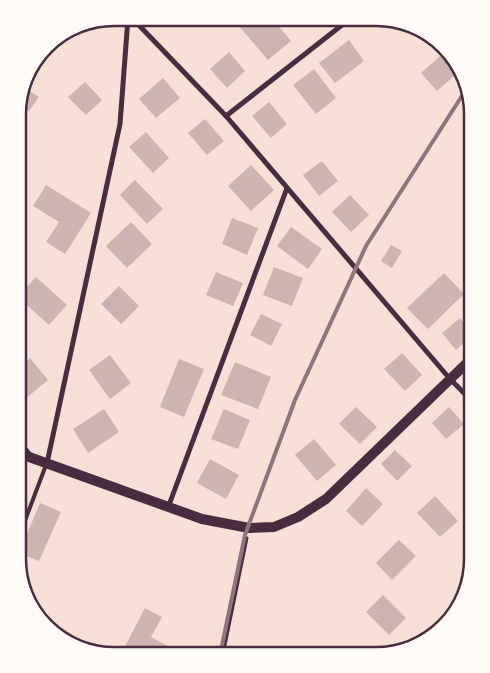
<svg xmlns="http://www.w3.org/2000/svg" width="490" height="673" font-family="'Fira Sans Condensed',sans-serif">
<style>
.building{fill:#ccb4b1}
.lines{fill:none;stroke-linecap:round;stroke-linejoin:round}
.path{stroke:#4a2c40;stroke-width:3}
.service{stroke:#4a2c40;stroke-width:4}
.minor{stroke:#4a2c40;stroke-width:5}
.secondary{stroke:#4a2c40;stroke-width:10}
.rail{stroke:#8f747c;stroke-width:4}
.rim{fill:none;stroke:#4a2c40;stroke-width:2.5}
</style>
<rect width="100%" height="100%" fill="#f7e1d7"/>
<g class="building">
<path d="M 247,18 L 272,18 L 291,41 L 268,60 L 238,25 Z"/>
<path d="M 386,18 L 389,18 L 403,24 L 394,30 Z"/>
<path d="M 349,40 L 364,61 L 335,83 L 319,63 Z"/>
<path d="M 446,51 L 461,70 L 437,91 L 421,73 Z"/>
<path d="M 229,52 L 245,71 L 227,88 L 210,69 Z"/>
<path d="M 314,69 L 336,98 L 316,114 L 293,85 Z"/>
<path d="M 163,78 L 180,98 L 156,118 L 139,99 Z"/>
<path d="M 85,82 L 102,100 L 86,115 L 68,97 Z"/>
<path d="M 25,88 L 39,97 L 29,111 L 18,103 Z"/>
<path d="M 269,102 L 287,124 L 271,138 L 252,116 Z"/>
<path d="M 205,119 L 224,141 L 207,155 L 188,133 Z"/>
<path d="M 146,132 L 169,158 L 153,173 L 129,147 Z"/>
<path d="M 322,161 L 338,181 L 319,196 L 303,175 Z"/>
<path d="M 251,165 L 274,190 L 251,211 L 228,186 Z"/>
<path d="M 135,180 L 163,209 L 147,224 L 120,195 Z"/>
<path d="M 46,185 L 91,213 L 65,254 L 46,242 L 59,222 L 33,206 Z"/>
<path d="M 350,195 L 369,215 L 351,232 L 332,212 Z"/>
<path d="M 232,218 L 258,228 L 247,255 L 222,244 Z"/>
<path d="M 131,222 L 152,244 L 127,268 L 106,246 Z"/>
<path d="M 291,227 L 322,249 L 308,269 L 277,246 Z"/>
<path d="M 391,245 L 402,251 L 392,268 L 381,261 Z"/>
<path d="M 274,267 L 303,278 L 292,306 L 263,295 Z"/>
<path d="M 216,272 L 243,283 L 233,306 L 206,295 Z"/>
<path d="M 444,273 L 464,294 L 428,329 L 407,308 Z"/>
<path d="M 36,277 L 67,305 L 49,325 L 18,297 Z"/>
<path d="M 119,286 L 139,306 L 121,324 L 101,304 Z"/>
<path d="M 261,314 L 282,324 L 271,346 L 250,335 Z"/>
<path d="M 460,318 L 472,333 L 472,336 L 456,350 L 442,333 Z"/>
<path d="M 402,353 L 422,375 L 405,391 L 384,369 Z"/>
<path d="M 110,355 L 131,383 L 110,399 L 89,370 Z"/>
<path d="M 30,358 L 48,380 L 24,400 L 18,393 L 18,368 Z"/>
<path d="M 179,359 L 204,369 L 184,417 L 160,407 Z"/>
<path d="M 235,362 L 271,377 L 258,409 L 221,395 Z"/>
<path d="M 356,407 L 377,427 L 360,444 L 339,424 Z"/>
<path d="M 449,407 L 464,424 L 446,439 L 432,423 Z"/>
<path d="M 104,409 L 119,432 L 88,453 L 73,429 Z"/>
<path d="M 224,409 L 250,420 L 238,449 L 211,439 Z"/>
<path d="M 314,439 L 336,465 L 317,481 L 295,455 Z"/>
<path d="M 395,450 L 412,466 L 397,481 L 381,464 Z"/>
<path d="M 210,459 L 239,475 L 226,499 L 197,483 Z"/>
<path d="M 366,488 L 383,504 L 362,526 L 346,511 Z"/>
<path d="M 435,496 L 458,521 L 440,537 L 417,513 Z"/>
<path d="M 40,503 L 61,512 L 39,561 L 19,553 Z"/>
<path d="M 399,540 L 416,556 L 392,580 L 376,563 Z"/>
<path d="M 383,595 L 406,618 L 389,635 L 366,612 Z"/>
<path d="M 145,608 L 162,617 L 151,637 L 185,655 L 128,655 L 122,652 Z"/>
</g>
<g class="lines">
<path class="path" d="M 223,655 L 247,538"/>
<path class="service" d="M 18,539 L 46,465"/>
<g class="minor">
<path d="M 132,18 L 226,116 L 450,379 L 472,401"/>
<path d="M 226,116 L 351,18"/>
<path d="M 18,440 L 30,455"/>
<path d="M 47,463 L 120,124 L 128,18"/>
<path d="M 169,505 L 287,188"/>
</g>
<path class="secondary" d="M 18,453 L 202,519 L 249,528 L 274,527 L 298,517 L 326,499 L 472,358"/>
<path class="rail" d="M 220,655 L 245,535 L 295,400 L 366,246 L 467,88"/>
</g>
<path d="M0 0H490V673H0ZM114 26H376A88 88 0 0 1 464 114V559A88 88 0 0 1 376 647H114A88 88 0 0 1 26 559V114A88 88 0 0 1 114 26Z" fill="#fffaf5" fill-rule="evenodd"/>
<path class="rim" d="M114 26H376A88 88 0 0 1 464 114V559A88 88 0 0 1 376 647H114A88 88 0 0 1 26 559V114A88 88 0 0 1 114 26Z"/>
</svg>
